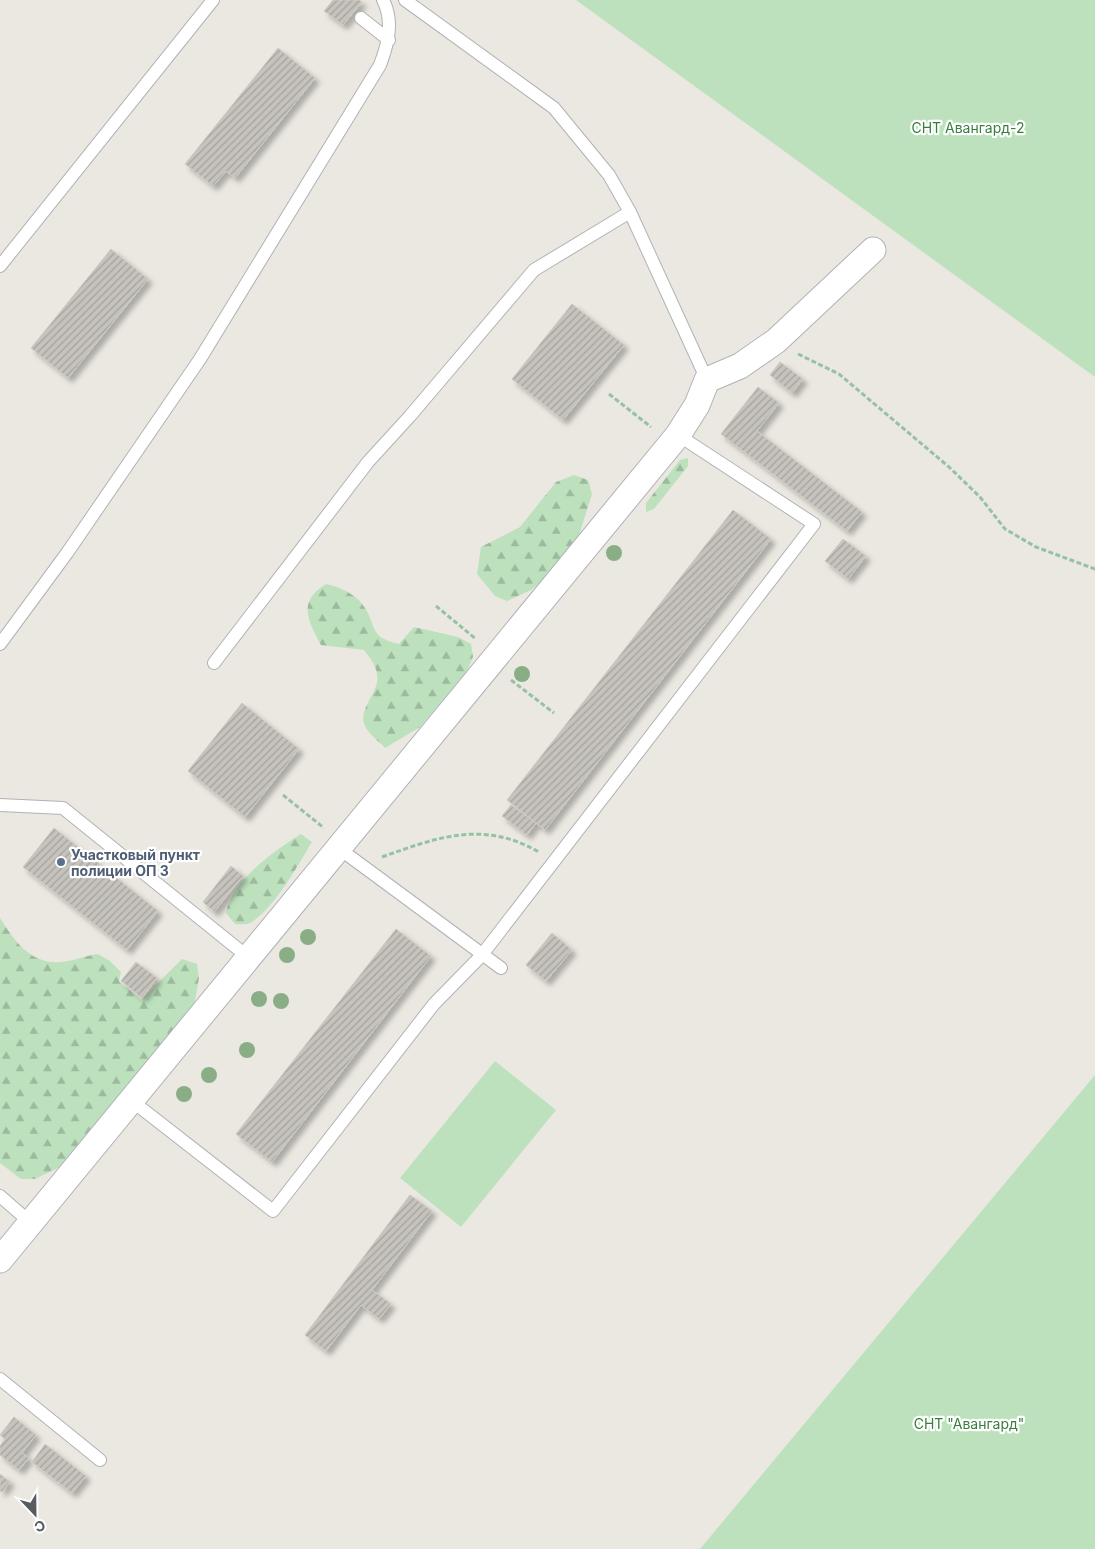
<svg xmlns="http://www.w3.org/2000/svg" width="1095" height="1549" font-family="Inter,sans-serif">
<style>
.forest{fill:url(#forest-firs)}
.garden{fill:#bde1bd}
.building{fill:url(#building-hatch);stroke:#cecabf;filter:url(#shadow)}
.lines{fill:none;stroke-linecap:round;stroke-linejoin:round}
.service-casing{stroke:#b0b2b7;stroke-width:14}
.minor-casing{stroke:#b0b2b7;stroke-width:27}
.path{stroke:#97c1a3;stroke-width:3;stroke-dasharray:5 2.5;stroke-linecap:butt}
.service{stroke:#fff;stroke-width:12}
.minor{stroke:#fff;stroke-width:25}
.tree{fill:#89ae86}
.service-dot{fill:#5c6f8a;stroke:#fff;stroke-width:2}
.labels{text-anchor:middle;dominant-baseline:central;stroke-width:4.5;stroke-linejoin:round;paint-order:stroke}
.park-label{font-size:14px;fill:#397e3c;stroke:#fff}
.service-label{font-size:14px;font-weight:bold;fill:#4e5e75;stroke:#fff;text-anchor:start}
</style>
<defs>
<pattern id="forest-firs" width="22" height="20" patternUnits="userSpaceOnUse" patternTransform="scale(1.25)"><rect width="22" height="20" fill="#bde1bd"/><path d="M5 1l3.5 6h-7zM16 11l3.5 6h-7z" fill="#9cba9d"/></pattern>
<pattern id="building-hatch" width="6" height="6" patternUnits="userSpaceOnUse" patternTransform="scale(1.25)"><rect width="6" height="6" fill="#c6c3bd"/><path d="M-1 1l2-2M0 6l6-6M5 7l2-2" fill="none" stroke="#a4a29d"/></pattern>
<filter id="shadow"><feDropShadow dx="4.5" dy="4.5" stdDeviation="2.5" flood-color="#0004"/></filter>
</defs>
<rect width="100%" height="100%" fill="#eae8e0"/>
<g class="forest">
<path d="M 688,458 L 688,466 L 654,509 L 646,512 L 646,503 L 680,460 Z"/>
<path d="M 574,475 L 588,480 L 592,494 L 579,535 L 554,571 L 531,590 L 507,601 L 495,596 L 477,574 L 481,547 L 520,527 L 556,482 Z"/>
<path d="M 326,584 C 339,587 354,593 362,604 C 378,623 366,637 399,644 L 414,627 L 458,637 L 471,644 L 473,657 L 467,671 L 420,727 L 385,748 C 380,742 370,735 366,728 C 355,709 381,693 377,674 C 376,665 369,657 364,650 L 321,645 C 308,620 297,602 326,584 Z"/>
<path d="M 301,834 L 312,842 C 298,865 274,909 250,923 C 246,925 240,924 235,924 L 226,913 C 233,879 273,852 301,834 Z"/>
<path d="M 0,918 C 12,937 27,960 52,962 C 65,964 84,956 98,954 L 110,961 L 121,972 L 119,981 L 141,1000 L 182,959 L 197,964 L 199,978 L 194,1006 L 62,1166 L 35,1179 L 21,1179 L 0,1163 Z"/>
</g>
<g class="garden">
<path d="M 576,0 L 1095,0 L 1095,377 Z"/>
<path d="M 495,1061 L 556,1110 L 461,1227 L 400,1178 Z"/>
<path d="M 1095,1075 L 1095,1549 L 700,1549 Z"/>
</g>
<g class="building">
<path d="M 333,0 L 359,0 L 362,2 L 343,25 L 324,11 Z"/>
<path d="M 278,48 L 315,78 L 235,178 L 226,171 L 213,186 L 185,164 Z"/>
<path d="M 111,249 L 148,279 L 68,378 L 31,348 Z"/>
<path d="M 572,304 L 624,345 L 563,420 L 512,379 Z"/>
<path d="M 780,362 L 803,379 L 792,393 L 770,375 Z"/>
<path d="M 758,387 L 779,403 L 757,431 L 862,512 L 847,531 L 721,434 Z"/>
<path d="M 733,510 L 771,539 L 545,830 L 507,800 Z"/>
<path d="M 843,539 L 866,556 L 848,579 L 825,561 Z"/>
<path d="M 242,703 L 299,749 L 245,817 L 188,771 Z"/>
<path d="M 511,805 L 536,823 L 527,835 L 502,816 Z"/>
<path d="M 54,828 L 158,911 L 127,950 L 23,867 Z"/>
<path d="M 231,866 L 243,876 L 214,912 L 203,902 Z"/>
<path d="M 396,929 L 431,956 L 272,1162 L 236,1134 Z"/>
<path d="M 552,933 L 572,950 L 546,981 L 526,965 Z"/>
<path d="M 136,962 L 157,978 L 142,998 L 121,981 Z"/>
<path d="M 410,1195 L 432,1211 L 372,1290 L 391,1304 L 379,1319 L 361,1305 L 326,1351 L 305,1335 Z"/>
<path d="M 14,1417 L 36,1435 L 22,1453 L 29,1458 L 19,1470 L 0,1455 L 0,1446 L 5,1439 L 0,1435 Z"/>
<path d="M 45,1444 L 86,1476 L 72,1493 L 32,1462 Z"/>
<path d="M 0,1474 L 10,1482 L 2,1492 L 0,1491 Z"/>
</g>
<g class="lines">
<defs>
<g id="service">
<path d="M 405,0 L 554,108 L 609,175 L 630,212 L 707,380"/>
<path d="M 361,18 L 389,40"/>
<path d="M 0,266 L 213,0"/>
<path d="M 0,644 L 67,553 L 200,359 L 380,65 C 388,44 394,21 383,0"/>
<path d="M 214,663 L 368,462 L 410,416 L 534,270 L 630,212"/>
<path d="M 0,805 L 63,808 L 248,957"/>
<path d="M 337,847 L 501,968"/>
<path d="M 132,1101 L 273,1211 L 434,1004 L 481,956 L 814,524 L 678,435"/>
<path d="M 0,1196 L 31,1223"/>
<path d="M 0,1379 L 100,1460"/>
</g>
<path id="minor" d="M 0,1260 L 678,435 L 697,405 L 707,380 L 740,366 L 776,341 L 873,250"/>
</defs>
<use href="#service" class="service-casing"/>
<use href="#minor" class="minor-casing"/>
<g class="path">
<path d="M 798,354 L 839,374 L 949,467 L 980,497 L 1005,529 L 1036,547 L 1095,569"/>
<path d="M 609,394 L 651,427"/>
<path d="M 436,606 L 476,639"/>
<path d="M 511,680 L 554,713"/>
<path d="M 283,795 L 324,828"/>
<path d="M 382,857 C 438,837 483,820 539,852"/>
</g>
<use href="#service" class="service"/>
<use href="#minor" class="minor"/>
</g>
<g class="tree">
<circle cx="614" cy="553" r="8"/>
<circle cx="522" cy="674" r="8"/>
<circle cx="308" cy="937" r="8"/>
<circle cx="287" cy="955" r="8"/>
<circle cx="259" cy="999" r="8"/>
<circle cx="281" cy="1001" r="8"/>
<circle cx="247" cy="1050" r="8"/>
<circle cx="209" cy="1075" r="8"/>
<circle cx="184" cy="1094" r="8"/>
</g>
<circle class="service-dot" cx="61" cy="862" r="5"/>
<g class="labels">
<g class="park-label">
<text x="968" y="127">СНТ Авангард-2</text>
<text x="969" y="1423">СНТ "Авангард"</text>
</g>
<g class="service-label">
<text x="71" y="854">Участковый пункт<tspan x="71" dy="16">полиции ОП 3</tspan></text>
</g>
</g>
<g transform="translate(35 1514) rotate(158)" stroke="#ffffff" stroke-width="4" paint-order="stroke">
<path d="M0-4L9 19L0 12L-9 19Z" fill="#585c60"/>
<text y="-8" font-size="14" font-weight="bold" text-anchor="middle" fill="#585c60">С</text>
</g>
</svg>
